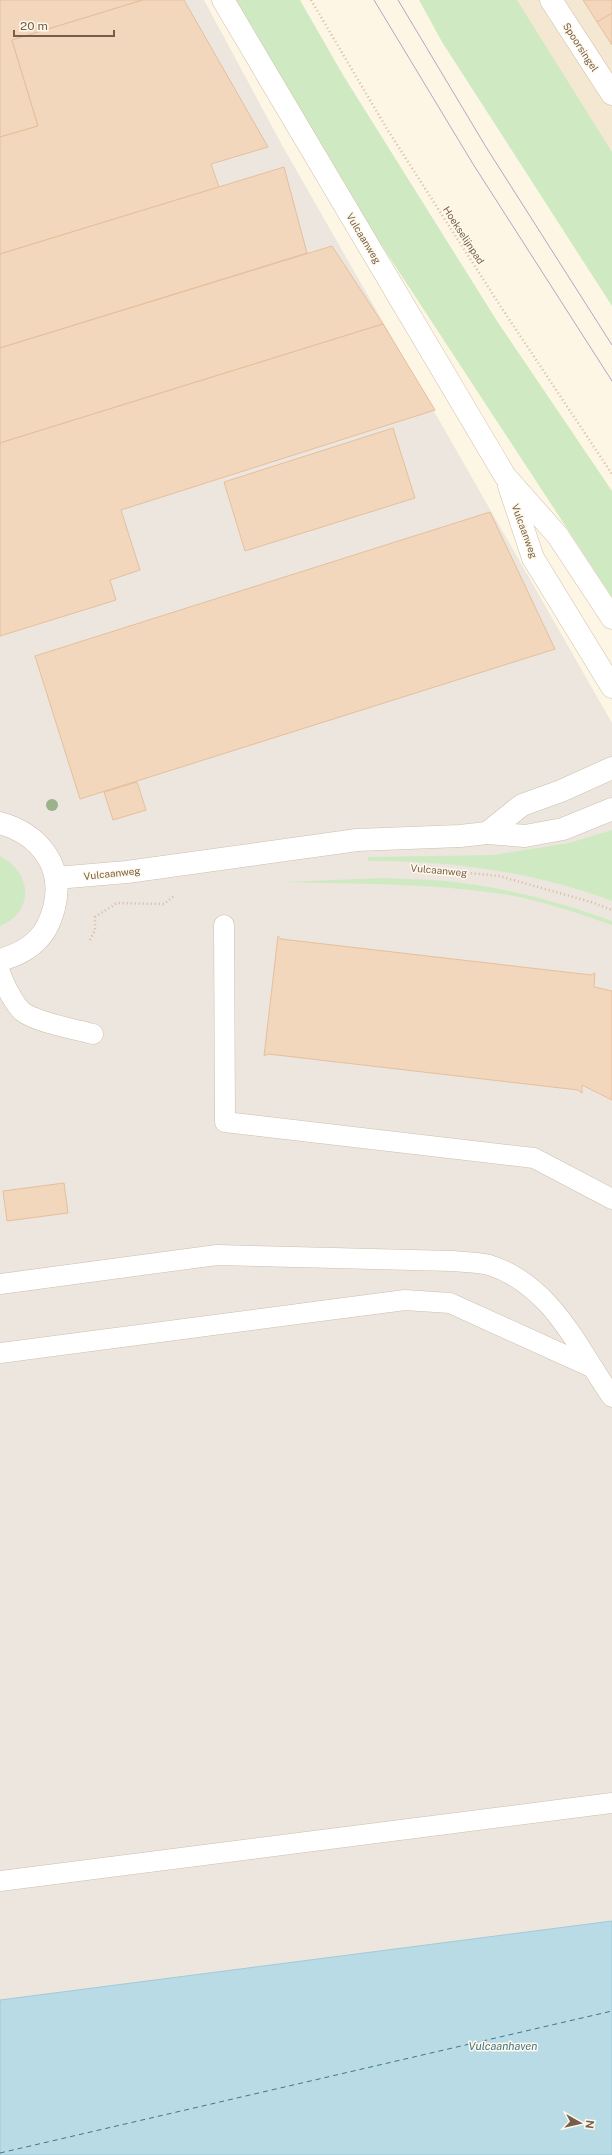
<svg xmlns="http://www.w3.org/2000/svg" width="612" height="2155" font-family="'Public Sans',sans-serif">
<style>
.residential{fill:#f4e8d3}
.industrial{fill:#ece6df}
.green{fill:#cfeac3}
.water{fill:#b8dbe6;stroke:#9fcad8}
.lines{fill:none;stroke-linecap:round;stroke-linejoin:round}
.ferry{stroke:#42768a;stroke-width:1;stroke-dasharray:5 4;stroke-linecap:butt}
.building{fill:#f2d7bc;stroke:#e5bf9c}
.lane-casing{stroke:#cebeab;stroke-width:21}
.street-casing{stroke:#cebeab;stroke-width:23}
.secondary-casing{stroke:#d1bfa8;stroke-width:23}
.path{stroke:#d7ba9f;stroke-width:2.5;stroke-dasharray:1 3;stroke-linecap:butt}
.lane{stroke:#fff;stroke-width:20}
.street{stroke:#fff;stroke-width:22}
.secondary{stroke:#fff;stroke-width:22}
.tram{stroke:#b9a3c6;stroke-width:1}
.tree{fill:#9cb28a}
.labels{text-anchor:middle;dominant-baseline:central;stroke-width:3;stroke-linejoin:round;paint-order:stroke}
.street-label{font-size:10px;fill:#765e49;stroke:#fff9eb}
.water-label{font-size:11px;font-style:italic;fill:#42768a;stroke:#fff9eb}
</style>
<rect width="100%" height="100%" fill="#fdf6e4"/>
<path class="residential" d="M 495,0 L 612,0 L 612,177 Z"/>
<path class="industrial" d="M 0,0 L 204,0 L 282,145 L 612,723 L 612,2155 L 0,2155 Z"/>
<g class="green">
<path d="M 235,0 L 300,0 L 343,75 L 497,321 L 612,491 L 612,597 L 350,197 Z"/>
<path d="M 419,0 L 517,0 L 612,152 L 612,306 L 442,42 Z"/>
<path d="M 612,830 L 612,901 C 534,872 450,860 368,861 L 368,857 L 493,855 L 569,843 Z"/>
<path d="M 0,856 C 32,872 35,912 0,926 Z"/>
<path d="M 382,878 C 403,879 425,879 446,881 C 503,887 558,901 612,921 L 612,925 C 574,912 535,898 495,893 C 425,883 354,884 283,882 Z"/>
</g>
<path class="water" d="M 612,1921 L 612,2155 L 0,2155 L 0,2000 Z"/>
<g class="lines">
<path class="ferry" d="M 0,2153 L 612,2011"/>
</g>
<g class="building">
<path d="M 0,0 L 143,0 L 12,40 L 38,126 L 0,137 Z"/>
<path d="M 143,0 L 184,0 L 268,147 L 211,164 L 219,187 L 0,254 L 0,137 L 38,126 L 12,40 Z"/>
<path d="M 583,0 L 612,0 L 612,13 L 597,22 Z"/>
<path d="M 612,13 L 612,45 L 597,22 Z"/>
<path d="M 284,167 L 307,253 L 0,348 L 0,254 Z"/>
<path d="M 332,246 L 383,324 L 0,443 L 0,348 Z"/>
<path d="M 383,324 L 435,410 L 121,510 L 140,570 L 110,580 L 116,600 L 0,636 L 0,443 Z"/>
<path d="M 393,428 L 415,498 L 245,551 L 224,482 Z"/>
<path d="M 490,512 L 555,649 L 80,799 L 35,656 Z"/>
<path d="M 137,782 L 146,810 L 113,820 L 104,792 Z"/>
<path d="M 278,936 L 281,939 L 591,975 L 595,973 L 594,987 L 612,991 L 612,1100 L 582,1085 L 582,1093 L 578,1090 L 268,1054 L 264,1056 Z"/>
<path d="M 64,1183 L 68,1213 L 7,1221 L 3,1191 Z"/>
</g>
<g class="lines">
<defs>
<g id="lane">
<path d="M 224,925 L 225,1122 L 534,1158 L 612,1199"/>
<path d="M 0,972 C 3,982 15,1006 23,1012 C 38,1023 75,1029 93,1034"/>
<path d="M 0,1284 L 217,1255 L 452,1261 C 464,1262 478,1262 489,1265 C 551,1284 578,1348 612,1397"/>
<path d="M 0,1353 L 405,1300 L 450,1303 L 591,1367"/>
<path d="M 0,1881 L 612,1803"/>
</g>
<g id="street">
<path d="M 551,0 L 612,94"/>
<path d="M 0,823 C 39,834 65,866 54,908 C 51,919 46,932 37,940 C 27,951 14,956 0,960"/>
<path d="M 487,833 L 522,805 L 561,791 L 612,768"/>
<path d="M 56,878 L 127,872 L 357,840 L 460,836 L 487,833 L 525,836 L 563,829 L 612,809"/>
</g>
<g id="secondary">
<path d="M 223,0 L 505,476 L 558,536 L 612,618"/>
<path d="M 509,486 L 533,558 L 612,687"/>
</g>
</defs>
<use href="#lane" class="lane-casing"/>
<use href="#street" class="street-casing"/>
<use href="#secondary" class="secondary-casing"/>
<g class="path">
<path d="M 311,0 L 387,129 L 501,307 L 612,474"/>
<path d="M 419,868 L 499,876 L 591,902 L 612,910"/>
<path d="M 90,940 L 95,930 L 95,917 L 117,903 L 164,904 L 175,895"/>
</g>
<use href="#lane" class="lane"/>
<use href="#street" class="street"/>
<use href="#secondary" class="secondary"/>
<g class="tram">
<path d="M 374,0 L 473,164 L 612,381"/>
<path d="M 398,0 L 486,147 L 612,345"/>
</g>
</g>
<circle class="tree" cx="52" cy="805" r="6"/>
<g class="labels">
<g class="street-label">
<text transform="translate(581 47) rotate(57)">Spoorsingel</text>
<text transform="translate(464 235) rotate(57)">Hoekselijnpad</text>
<text transform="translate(364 238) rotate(59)">Vulcaanweg</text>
<text transform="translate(525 531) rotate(70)">Vulcaanweg</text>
<text transform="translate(439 870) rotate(5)">Vulcaanweg</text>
<text transform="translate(112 873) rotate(-6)">Vulcaanweg</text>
</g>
<g class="water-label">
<text x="503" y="2046">Vulcaanhaven</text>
</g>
</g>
<g transform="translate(580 2123) rotate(98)" stroke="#fff9eb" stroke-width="3" paint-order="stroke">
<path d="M0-3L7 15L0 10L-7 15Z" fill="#765e49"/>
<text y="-6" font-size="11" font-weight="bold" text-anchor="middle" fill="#765e49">N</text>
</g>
<path d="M14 30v6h100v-6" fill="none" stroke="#765e49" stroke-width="2"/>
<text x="20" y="30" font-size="12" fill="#765e49" stroke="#fff9eb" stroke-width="3" paint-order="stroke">20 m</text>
</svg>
